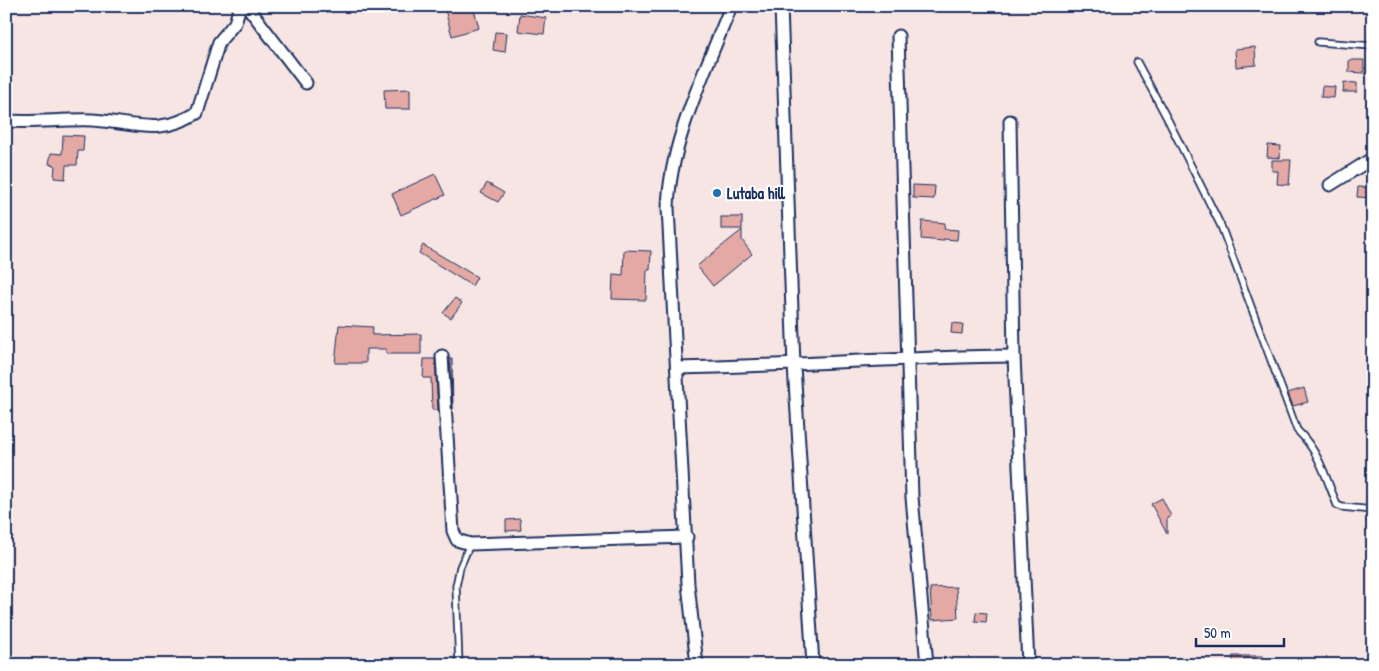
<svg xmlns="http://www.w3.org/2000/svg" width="1379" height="671" font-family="'Patrick Hand',sans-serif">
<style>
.building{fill:#e4a9a5;stroke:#1b2f5e}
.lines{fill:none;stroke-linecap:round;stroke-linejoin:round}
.lane-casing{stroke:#1b2f5e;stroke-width:9}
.street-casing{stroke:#1b2f5e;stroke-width:15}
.lane{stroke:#fff;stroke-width:5.5}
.street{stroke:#fff;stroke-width:11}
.poi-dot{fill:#1f6fb2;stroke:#fff;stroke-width:2}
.labels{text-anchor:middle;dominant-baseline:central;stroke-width:4;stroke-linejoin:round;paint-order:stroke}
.poi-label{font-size:16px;font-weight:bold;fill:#1b2f5e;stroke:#fff;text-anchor:start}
</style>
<rect width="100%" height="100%" fill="#f7e5e4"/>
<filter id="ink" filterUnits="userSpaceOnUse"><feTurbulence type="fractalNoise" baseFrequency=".02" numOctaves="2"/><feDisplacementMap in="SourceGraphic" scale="10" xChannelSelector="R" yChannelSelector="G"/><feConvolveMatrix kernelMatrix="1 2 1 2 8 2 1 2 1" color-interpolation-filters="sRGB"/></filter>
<g filter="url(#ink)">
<g class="building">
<path d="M 444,6 L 473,6 L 479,28 L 452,36 Z"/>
<path d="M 520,14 L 546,18 L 544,34 L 518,31 Z"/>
<path d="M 495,32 L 507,33 L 505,52 L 493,50 Z"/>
<path d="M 1255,47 L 1256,65 L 1236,67 L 1235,49 Z"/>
<path d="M 1349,60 L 1364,60 L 1364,73 L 1349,72 Z"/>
<path d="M 1344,82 L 1357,83 L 1357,92 L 1343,92 Z"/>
<path d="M 1322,86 L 1335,87 L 1334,98 L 1321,97 Z"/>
<path d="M 410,89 L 410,109 L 385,109 L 384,90 Z"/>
<path d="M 63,135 L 84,136 L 83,151 L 78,151 L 77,165 L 66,165 L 65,179 L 54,178 L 55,165 L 49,164 L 51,153 L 62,154 Z"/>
<path d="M 1268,145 L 1281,146 L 1280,158 L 1267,157 Z"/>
<path d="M 1272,160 L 1291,160 L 1289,185 L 1277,184 L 1278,171 L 1272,171 Z"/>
<path d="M 435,174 L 445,195 L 401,215 L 392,194 Z"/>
<path d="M 487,183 L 504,193 L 498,202 L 481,193 Z"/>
<path d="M 913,185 L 935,186 L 934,199 L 913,198 Z"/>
<path d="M 1358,187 L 1373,188 L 1373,198 L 1357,197 Z"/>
<rect x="721" y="217" width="21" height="12"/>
<path d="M 922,221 L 945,223 L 944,229 L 958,230 L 957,240 L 943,239 L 943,241 L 921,239 Z"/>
<path d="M 742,230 L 742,240 L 752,254 L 713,286 L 697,266 Z"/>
<path d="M 423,245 L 477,277 L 472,286 L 419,253 Z"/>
<path d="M 624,250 L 651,251 L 650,270 L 647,270 L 646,300 L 612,299 L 613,274 L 623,275 Z"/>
<path d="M 455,298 L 462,303 L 451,318 L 443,313 Z"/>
<path d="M 952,323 L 963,324 L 962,334 L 951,333 Z"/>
<path d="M 339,325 L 373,327 L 372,335 L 421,334 L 421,354 L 386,354 L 386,349 L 366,349 L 366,363 L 335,363 Z"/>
<path d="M 424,359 L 435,359 L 438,410 L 432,410 L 431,378 L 423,378 Z"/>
<path d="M 450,359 L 452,359 L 453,409 Z"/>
<path d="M 1304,388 L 1308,402 L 1293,406 L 1288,393 Z"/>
<path d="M 1162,498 L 1171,516 L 1167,518 L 1167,534 L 1151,504 Z"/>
<path d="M 520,519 L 521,530 L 506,531 L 506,520 Z"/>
<path d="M 956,587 L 958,618 L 932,620 L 930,588 Z"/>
<path d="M 976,612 L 987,613 L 986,622 L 975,621 Z"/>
<rect x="1233" y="656" width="30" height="9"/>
</g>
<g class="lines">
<defs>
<g id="lane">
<path d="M 1318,42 L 1373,46"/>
<path d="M 1137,62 L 1168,120 L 1221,226 L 1297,430 C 1319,451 1326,478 1337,505 L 1342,507 L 1373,510"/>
<path d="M 459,665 L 456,586 L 460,567 L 470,544"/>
</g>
<g id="street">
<path d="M 247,6 L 306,83"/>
<path d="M 781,6 L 794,366 L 813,665"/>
<path d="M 898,36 L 912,497 L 927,665"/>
<path d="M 6,121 C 35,123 63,119 92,120 C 134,122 157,137 197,113 L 219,42 L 235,23 L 240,6"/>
<path d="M 1010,121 L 1014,356 L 1028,665"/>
<path d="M 1330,185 L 1373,158"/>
<path d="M 442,356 L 453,531 L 457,540 L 470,544 L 687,537"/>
<path d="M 677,368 C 790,366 902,357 1014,356"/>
<path d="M 697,665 L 688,584 L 668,208 C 670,139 707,69 731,6"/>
</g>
</defs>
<use href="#lane" class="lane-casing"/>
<use href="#street" class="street-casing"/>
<use href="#lane" class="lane"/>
<use href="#street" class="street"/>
</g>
</g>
<circle class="poi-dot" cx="717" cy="193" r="5"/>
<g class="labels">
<g class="poi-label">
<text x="727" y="193">Lutaba hill</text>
</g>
</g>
<rect width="1379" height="671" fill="none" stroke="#fff" stroke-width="25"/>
<rect x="12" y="12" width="1354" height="646" fill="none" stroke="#1b2f5e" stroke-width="2" filter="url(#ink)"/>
<path d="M1196 638v8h88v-8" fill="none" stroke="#1b2f5e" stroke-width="2.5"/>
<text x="1204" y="638" font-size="15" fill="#1b2f5e" stroke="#ffffff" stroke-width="4" paint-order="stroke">50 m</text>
</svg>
